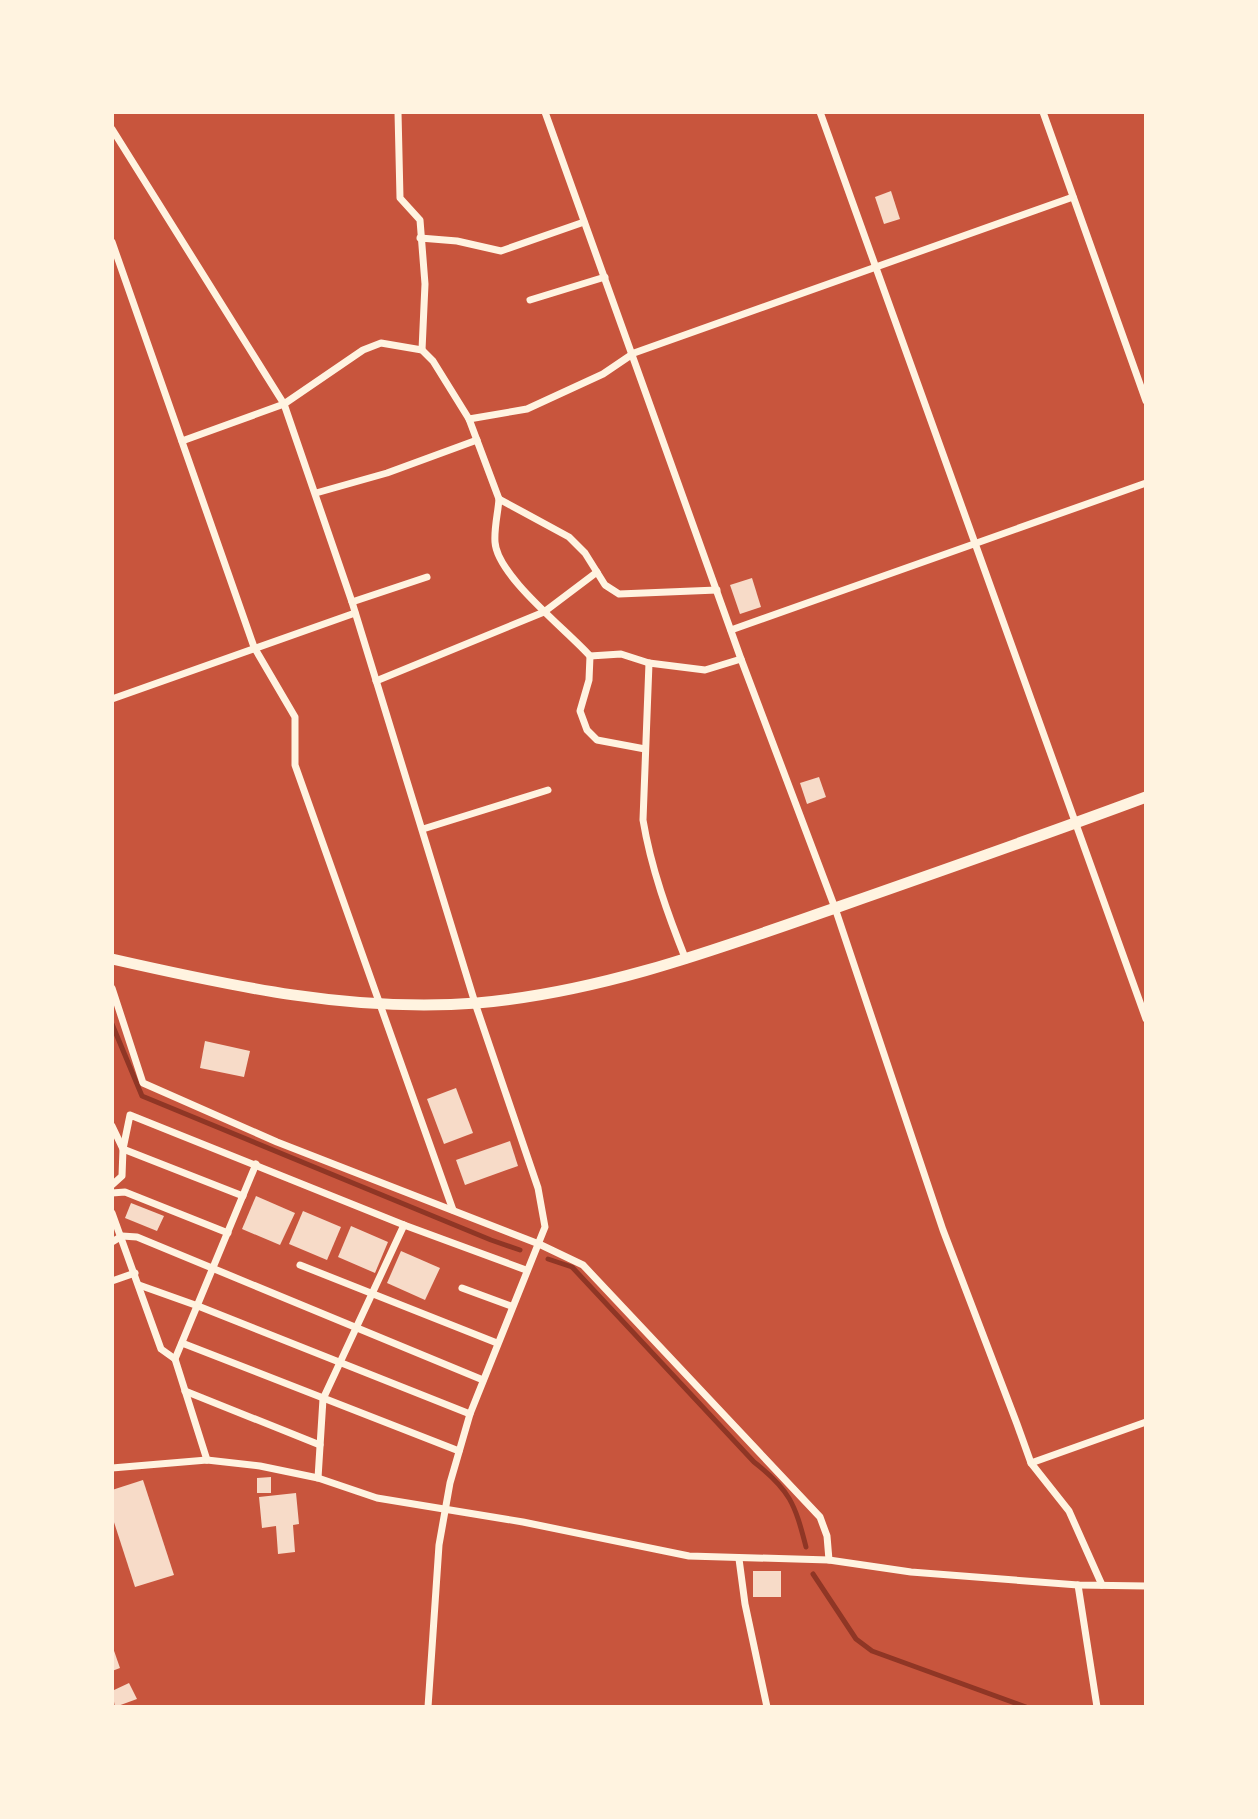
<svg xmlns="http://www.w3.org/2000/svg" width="1258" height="1819" font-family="'Space Grotesk',sans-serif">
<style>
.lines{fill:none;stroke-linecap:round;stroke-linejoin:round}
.stream{stroke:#8f3625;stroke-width:5}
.building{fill:#f7dbc8}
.minor{stroke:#fff3e0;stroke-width:7}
.primary{stroke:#fff3e0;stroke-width:11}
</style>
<rect width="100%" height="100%" fill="#c8553d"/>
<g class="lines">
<g class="stream">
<path d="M 112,1024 L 142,1096 L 491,1240 L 520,1250"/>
<path d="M 548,1259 L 572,1267 L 754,1462 C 790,1490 795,1504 806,1547"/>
<path d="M 813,1574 L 856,1639 L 872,1651 L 1026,1707"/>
</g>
</g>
<g class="building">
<path d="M 891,191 L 900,219 L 884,224 L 875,197 Z"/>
<path d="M 752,578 L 761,607 L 740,614 L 730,585 Z"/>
<path d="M 819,777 L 826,797 L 807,804 L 800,783 Z"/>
<path d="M 205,1041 L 250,1051 L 244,1077 L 200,1068 Z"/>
<path d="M 456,1088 L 473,1133 L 444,1144 L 427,1099 Z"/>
<path d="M 510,1141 L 518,1166 L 465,1185 L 456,1160 Z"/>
<path d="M 256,1196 L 295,1213 L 280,1245 L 242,1229 Z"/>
<path d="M 131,1203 L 164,1216 L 157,1231 L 125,1218 Z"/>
<path d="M 303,1211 L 341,1227 L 327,1260 L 289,1244 Z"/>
<path d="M 351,1226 L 388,1242 L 375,1273 L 338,1257 Z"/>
<path d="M 401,1251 L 440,1268 L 425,1300 L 387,1283 Z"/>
<path d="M 271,1477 L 271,1493 L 257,1493 L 257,1478 Z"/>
<path d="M 143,1480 L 174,1575 L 135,1587 L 112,1516 L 112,1490 Z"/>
<path d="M 296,1493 L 299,1524 L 293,1525 L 295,1552 L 278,1554 L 276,1526 L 262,1528 L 259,1497 Z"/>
<rect x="753" y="1571" width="28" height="26"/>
<path d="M 112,1645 L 120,1668 L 112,1671 Z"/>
<path d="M 129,1683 L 137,1699 L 115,1707 L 112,1691 Z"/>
</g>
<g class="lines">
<g class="minor">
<path d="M 398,112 L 400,198 L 420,220 L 425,284 L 422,350"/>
<path d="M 545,112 L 741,659 L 835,908 L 943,1230 L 1017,1424 L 1031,1463 L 1069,1511 L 1102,1585"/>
<path d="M 820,112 L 1146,1019"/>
<path d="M 1043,112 L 1146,401"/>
<path d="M 112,129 L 284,404 L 352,602 L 475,1003 L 538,1188 L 545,1227 L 470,1414 L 450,1483 L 439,1545 L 428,1707"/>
<path d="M 420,238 L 457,241 L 501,251 L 584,222"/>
<path d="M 112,242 L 254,647 L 295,717 L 295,765 L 453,1210"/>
<path d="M 530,300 L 605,277"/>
<path d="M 469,419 L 527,409 L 603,374 L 634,353 L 1073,197"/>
<path d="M 182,441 L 284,404 L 363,350 L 381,343 L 422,350 L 433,361 L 469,419 L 499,499 L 569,537 L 585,553 L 605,585 L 619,594 L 717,590"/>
<path d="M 316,493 L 387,473 L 477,440"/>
<path d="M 499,499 C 498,513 494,528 495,542 C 497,576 567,630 590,656 L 621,654 L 649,663 L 705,670 L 741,659"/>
<path d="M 352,602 L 427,577"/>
<path d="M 731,630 L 1146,483"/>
<path d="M 590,656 L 589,680 L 580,711 L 587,730 L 597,740 L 645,749"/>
<path d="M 649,663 L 643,820 C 651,868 668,915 686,960"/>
<path d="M 376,681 L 544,612 L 597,572"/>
<path d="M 112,699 L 355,613"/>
<path d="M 423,829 L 548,790"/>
<path d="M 112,988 L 143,1083 L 277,1142 L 539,1244 L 583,1265 L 820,1517 L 827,1536 L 829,1560"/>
<path d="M 112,1126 L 123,1149 L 243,1196"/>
<path d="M 112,1185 L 122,1176 L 123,1149 L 130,1115 L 404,1225 L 526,1270"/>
<path d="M 112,1193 L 125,1192 L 228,1233"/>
<path d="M 112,1213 L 161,1349 L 175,1359 L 207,1460"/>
<path d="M 112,1242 L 122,1236 L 137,1237 L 483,1380"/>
<path d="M 300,1265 L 497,1343"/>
<path d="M 112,1281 L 135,1273"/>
<path d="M 139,1285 L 198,1306 L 470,1414"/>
<path d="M 462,1288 L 511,1306"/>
<path d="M 182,1343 L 459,1451"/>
<path d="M 175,1359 L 256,1164"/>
<path d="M 185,1391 L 320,1445"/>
<path d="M 1031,1463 L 1146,1422"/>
<path d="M 112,1468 L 207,1460 L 260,1466 L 318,1478 L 377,1498 L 523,1522 L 689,1556 L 829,1560 L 911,1572 L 1078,1585 L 1146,1586"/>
<path d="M 318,1478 L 323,1399 L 404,1225"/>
<path d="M 739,1559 L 745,1604 L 767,1707"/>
<path d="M 1078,1585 L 1097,1707"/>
</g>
<path class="primary" d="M 112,959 C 231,986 354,1013 477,1003 C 603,992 720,948 838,907 C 941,871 1044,835 1146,797"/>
</g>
<rect width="1258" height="1819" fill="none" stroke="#fff3e0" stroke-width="228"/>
</svg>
